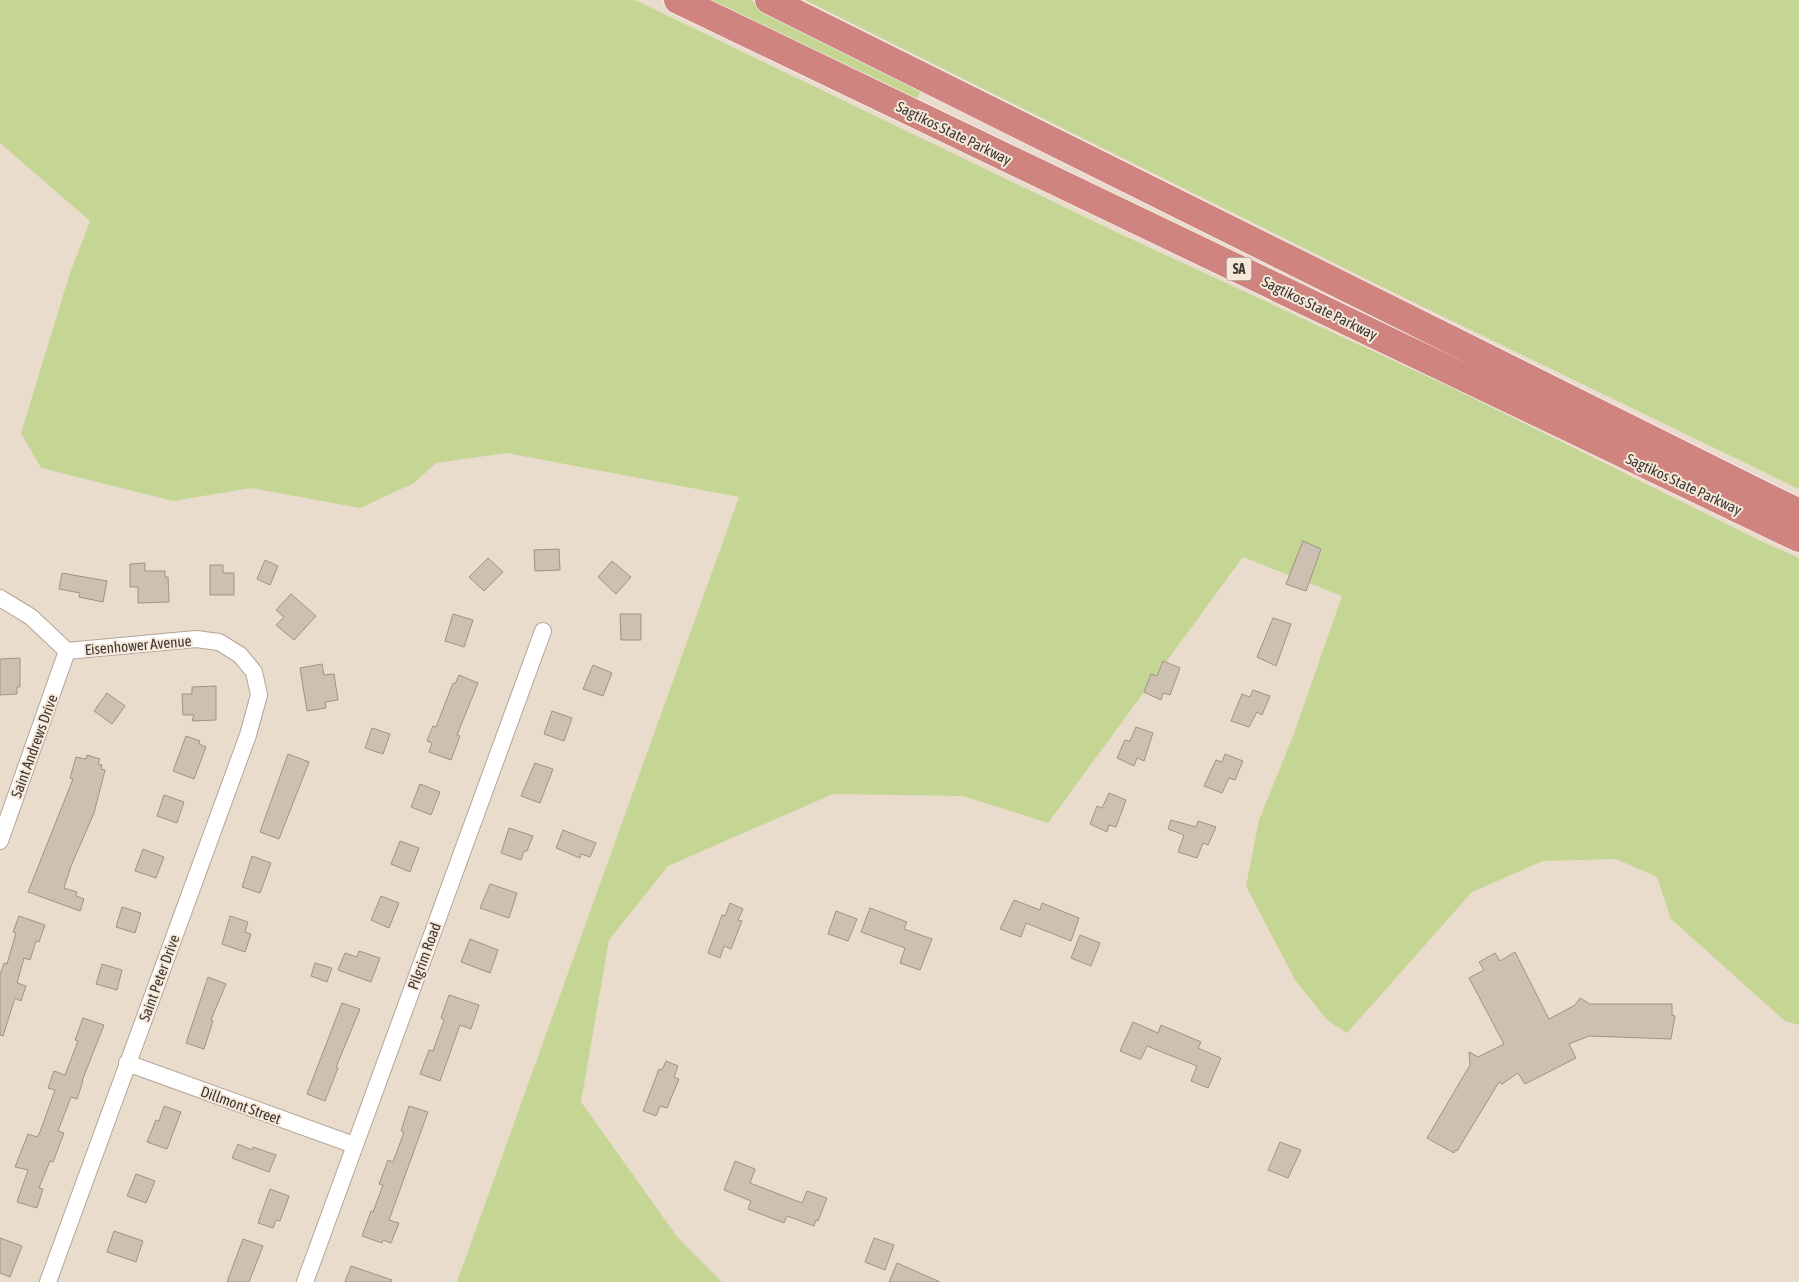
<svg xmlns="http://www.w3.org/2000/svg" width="1799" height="1282" font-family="'Asap Condensed',sans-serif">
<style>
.green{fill:#c5d694}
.building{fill:#cbc0b1;stroke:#9e9385}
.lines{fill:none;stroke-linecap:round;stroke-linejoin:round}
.minor-casing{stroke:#b3a698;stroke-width:18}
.motorway-casing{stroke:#fff;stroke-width:29}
.minor{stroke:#fff;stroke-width:16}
.motorway{stroke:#cf8480;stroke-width:28}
.labels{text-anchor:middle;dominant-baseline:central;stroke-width:4;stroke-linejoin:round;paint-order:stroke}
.shield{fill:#f7e9da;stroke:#766d65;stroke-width:1}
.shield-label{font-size:14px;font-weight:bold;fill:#3e3833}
.street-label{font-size:15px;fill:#3e3833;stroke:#f7e9da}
</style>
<rect width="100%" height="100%" fill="#eadccd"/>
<g class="green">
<path d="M 0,0 L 635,0 L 1116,232 L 1459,391 L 1763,542 L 1799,558 L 1799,1025 L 1785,1021 L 1671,919 L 1657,877 L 1616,859 L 1543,861 L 1472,892 L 1347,1033 L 1328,1021 L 1295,980 L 1246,886 L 1259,820 L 1293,736 L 1342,596 L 1243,557 L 1048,823 L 963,796 L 833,794 L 668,866 L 609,940 L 581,1102 L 678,1238 L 722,1282 L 457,1282 L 739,497 L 507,453 L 436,463 L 414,483 L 360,508 L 251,488 L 173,501 L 41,468 L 21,433 L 69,276 L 90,221 L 0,143 Z"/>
<path d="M 703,0 L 750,0 L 923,86 L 915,103 Z"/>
<path d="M 805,0 L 1799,0 L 1799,489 L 1372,282 Z"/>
</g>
<g class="building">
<path d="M 1303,541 L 1321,549 L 1306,591 L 1286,584 Z"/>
<path d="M 559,549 L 560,570 L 535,571 L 534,550 Z"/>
<path d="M 488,558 L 503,572 L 484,591 L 469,577 Z"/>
<path d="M 265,560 L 278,566 L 270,585 L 257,579 Z"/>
<path d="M 612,561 L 631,577 L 616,594 L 598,577 Z"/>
<path d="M 145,563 L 145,571 L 165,571 L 165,577 L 168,577 L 169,602 L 138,603 L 138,587 L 130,587 L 130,564 Z"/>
<path d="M 210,565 L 223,565 L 223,573 L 234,573 L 234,595 L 210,595 Z"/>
<path d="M 62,573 L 107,581 L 103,602 L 79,597 L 80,593 L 59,589 Z"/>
<path d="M 291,594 L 316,616 L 294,640 L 276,625 L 284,617 L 276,610 Z"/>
<path d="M 453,614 L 473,620 L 464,647 L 445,641 Z"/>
<path d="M 620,614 L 641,614 L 641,640 L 621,640 Z"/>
<path d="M 1273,618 L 1291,624 L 1276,666 L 1257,657 Z"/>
<path d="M 20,658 L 20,687 L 17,687 L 17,694 L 0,695 L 0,659 Z"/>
<path d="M 1163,661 L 1180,668 L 1170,695 L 1163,693 L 1161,700 L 1144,692 L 1151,674 L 1157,676 Z"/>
<path d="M 322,664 L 324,675 L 334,674 L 338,700 L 325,702 L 326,708 L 307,711 L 300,668 Z"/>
<path d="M 593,665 L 612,673 L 603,696 L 583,689 Z"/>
<path d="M 459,675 L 478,683 L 457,735 L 460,736 L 451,760 L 429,752 L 432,743 L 427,741 L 433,726 L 436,727 L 453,683 L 455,684 Z"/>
<path d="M 216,686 L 216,720 L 192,721 L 194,715 L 183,715 L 182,694 L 192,694 L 192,687 Z"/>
<path d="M 1253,690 L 1270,696 L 1262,715 L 1257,712 L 1249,727 L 1231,721 L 1242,694 L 1250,697 Z"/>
<path d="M 107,693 L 125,706 L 112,724 L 94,711 Z"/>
<path d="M 552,711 L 572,718 L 564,741 L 544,734 Z"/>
<path d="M 1136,727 L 1153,733 L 1144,761 L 1137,758 L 1134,766 L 1117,758 L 1125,740 L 1130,741 Z"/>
<path d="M 372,728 L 390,734 L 383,754 L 365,748 Z"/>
<path d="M 186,736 L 200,741 L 199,744 L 206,747 L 194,779 L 173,771 Z"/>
<path d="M 288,754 L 309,762 L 279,839 L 260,832 Z"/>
<path d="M 1225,754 L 1243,761 L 1235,780 L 1229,778 L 1222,793 L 1204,786 L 1216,760 L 1222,762 Z"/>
<path d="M 87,755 L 100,759 L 98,764 L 102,765 L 101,769 L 105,770 L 94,813 L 71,866 L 64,888 L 77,892 L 76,896 L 84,899 L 80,911 L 28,892 L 73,779 L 70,778 L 76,757 L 86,759 Z"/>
<path d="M 535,763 L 553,769 L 540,803 L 521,796 Z"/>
<path d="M 420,784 L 440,792 L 431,815 L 411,807 Z"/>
<path d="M 1109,793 L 1126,800 L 1116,827 L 1109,825 L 1107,832 L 1090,824 L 1097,806 L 1102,808 Z"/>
<path d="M 164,795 L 184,802 L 177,823 L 157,816 Z"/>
<path d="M 1171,820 L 1196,827 L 1198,821 L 1216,827 L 1208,845 L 1203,843 L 1197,858 L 1178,852 L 1184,835 L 1168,829 Z"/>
<path d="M 509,828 L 533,836 L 527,851 L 524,851 L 521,860 L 501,853 Z"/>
<path d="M 563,830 L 596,843 L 590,857 L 581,854 L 580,858 L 556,848 Z"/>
<path d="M 400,841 L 419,848 L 410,872 L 391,864 Z"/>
<path d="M 143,849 L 164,857 L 156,878 L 135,871 Z"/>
<path d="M 252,856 L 271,863 L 260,893 L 242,887 Z"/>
<path d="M 490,884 L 517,893 L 509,918 L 480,908 Z"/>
<path d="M 381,896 L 399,903 L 389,928 L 371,920 Z"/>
<path d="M 1014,900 L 1040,910 L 1042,903 L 1079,918 L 1071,941 L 1026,923 L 1021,937 L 1000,929 Z"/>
<path d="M 730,903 L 743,909 L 738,920 L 742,921 L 731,949 L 724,946 L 720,958 L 708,953 L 722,915 L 725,916 Z"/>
<path d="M 122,907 L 141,913 L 135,933 L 116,927 Z"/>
<path d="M 870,908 L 907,922 L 904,929 L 932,939 L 920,970 L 900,963 L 905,948 L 861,932 Z"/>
<path d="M 836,911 L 857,919 L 848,941 L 828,934 Z"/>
<path d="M 19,916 L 45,925 L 39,942 L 36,941 L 30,960 L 24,958 L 17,983 L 26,986 L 21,1001 L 15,998 L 3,1036 L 0,1035 L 0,975 L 4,963 L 7,964 L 16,933 L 13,932 Z"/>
<path d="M 230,916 L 248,922 L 245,932 L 251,934 L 245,952 L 222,944 Z"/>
<path d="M 1080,935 L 1100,943 L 1091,966 L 1071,958 Z"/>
<path d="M 470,939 L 498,950 L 490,973 L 461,962 Z"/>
<path d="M 359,951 L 380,958 L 371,982 L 338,970 L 345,953 L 357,957 Z"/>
<path d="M 1515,952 L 1549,1019 L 1575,1005 L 1580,998 L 1590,1004 L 1672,1004 L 1672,1015 L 1675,1016 L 1671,1039 L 1589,1036 L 1569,1044 L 1576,1058 L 1525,1084 L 1518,1073 L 1502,1084 L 1499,1082 L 1457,1151 L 1455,1150 L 1454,1153 L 1427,1138 L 1470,1065 L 1469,1052 L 1478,1057 L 1504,1044 L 1469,978 L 1484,970 L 1479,962 L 1495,953 L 1500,961 Z"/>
<path d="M 315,963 L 332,968 L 327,982 L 311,976 Z"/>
<path d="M 102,964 L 122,970 L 117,990 L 96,984 Z"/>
<path d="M 208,977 L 226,984 L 211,1020 L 213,1021 L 204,1049 L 186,1043 Z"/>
<path d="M 449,995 L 479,1005 L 471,1029 L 460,1025 L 440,1081 L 420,1074 L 429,1050 L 433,1051 L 444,1020 L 441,1018 Z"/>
<path d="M 342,1003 L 360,1009 L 336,1067 L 338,1068 L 325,1101 L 307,1094 Z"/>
<path d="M 83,1018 L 104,1025 L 82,1081 L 83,1081 L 77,1099 L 71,1097 L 58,1131 L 64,1133 L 53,1162 L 50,1161 L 39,1188 L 43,1189 L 37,1208 L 17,1202 L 28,1170 L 15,1167 L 28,1134 L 37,1137 L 40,1132 L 55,1090 L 48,1088 L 54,1071 L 65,1075 L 78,1041 L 75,1040 Z"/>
<path d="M 1133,1022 L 1158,1033 L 1161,1025 L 1187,1036 L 1201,1042 L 1198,1048 L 1221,1058 L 1208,1088 L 1191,1081 L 1197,1066 L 1147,1046 L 1141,1059 L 1139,1059 L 1120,1051 Z"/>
<path d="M 666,1061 L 678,1066 L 674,1077 L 679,1079 L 667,1108 L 660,1106 L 656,1116 L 643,1111 L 659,1069 L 662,1070 Z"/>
<path d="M 164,1106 L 181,1112 L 167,1149 L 147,1142 L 156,1120 L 159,1121 Z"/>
<path d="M 409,1106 L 428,1112 L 389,1220 L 399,1223 L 391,1243 L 383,1240 L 382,1243 L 362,1236 L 371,1211 L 373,1212 L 383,1185 L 379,1184 L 388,1160 L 393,1162 L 404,1132 L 401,1131 Z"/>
<path d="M 1280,1142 L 1301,1150 L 1288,1178 L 1268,1170 Z"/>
<path d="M 238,1144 L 252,1150 L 253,1147 L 276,1155 L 269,1172 L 232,1158 Z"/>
<path d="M 735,1161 L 755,1169 L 750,1183 L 802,1203 L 807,1191 L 827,1198 L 818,1221 L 816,1220 L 814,1226 L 787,1216 L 784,1223 L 748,1209 L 751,1201 L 724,1190 Z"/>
<path d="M 136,1174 L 155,1181 L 146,1203 L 127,1196 Z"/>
<path d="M 270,1189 L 289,1196 L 280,1221 L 276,1220 L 273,1228 L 258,1223 Z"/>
<path d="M 114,1231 L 143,1241 L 136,1262 L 107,1252 Z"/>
<path d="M 0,1238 L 22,1246 L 10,1277 L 0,1273 Z"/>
<path d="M 874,1238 L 894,1245 L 885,1270 L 865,1262 Z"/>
<path d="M 243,1239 L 263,1246 L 249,1282 L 227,1282 Z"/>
<path d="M 897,1263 L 940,1282 L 889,1282 Z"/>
<path d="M 351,1266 L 392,1280 L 391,1282 L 345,1282 Z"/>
</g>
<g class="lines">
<defs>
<g id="minor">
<path d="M 0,598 L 31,617 L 67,651 L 196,639 L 219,642 L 240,655 L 254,672 L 259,695 L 248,735 L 48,1282"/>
<path d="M 0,841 L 67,651"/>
<path d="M 127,1063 L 354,1145"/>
<path d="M 305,1282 L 543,631"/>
</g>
<g id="motorway">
<path d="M 678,0 L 1799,538"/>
<path d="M 769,0 L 1799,513"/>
</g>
</defs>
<use href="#minor" class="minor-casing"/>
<use href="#motorway" class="motorway-casing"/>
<use href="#minor" class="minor"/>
<use href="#motorway" class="motorway"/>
</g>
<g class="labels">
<rect class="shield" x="1226.5" y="257.5" width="25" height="23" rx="4"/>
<g class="shield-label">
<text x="1239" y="269">SA</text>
</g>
<g class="street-label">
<text transform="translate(954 133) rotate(26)">Sagtikos State Parkway</text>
<text transform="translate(1320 308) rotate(26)">Sagtikos State Parkway</text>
<text transform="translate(1684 484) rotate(25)">Sagtikos State Parkway</text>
<text transform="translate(138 645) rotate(-5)">Eisenhower Avenue</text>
<text transform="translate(34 746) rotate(-70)">Saint Andrews Drive</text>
<text transform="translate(424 956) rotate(-70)">Pilgrim Road</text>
<text transform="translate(159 978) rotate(-70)">Saint Peter Drive</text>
<text transform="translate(241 1105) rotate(20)">Dillmont Street</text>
</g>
</g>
</svg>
